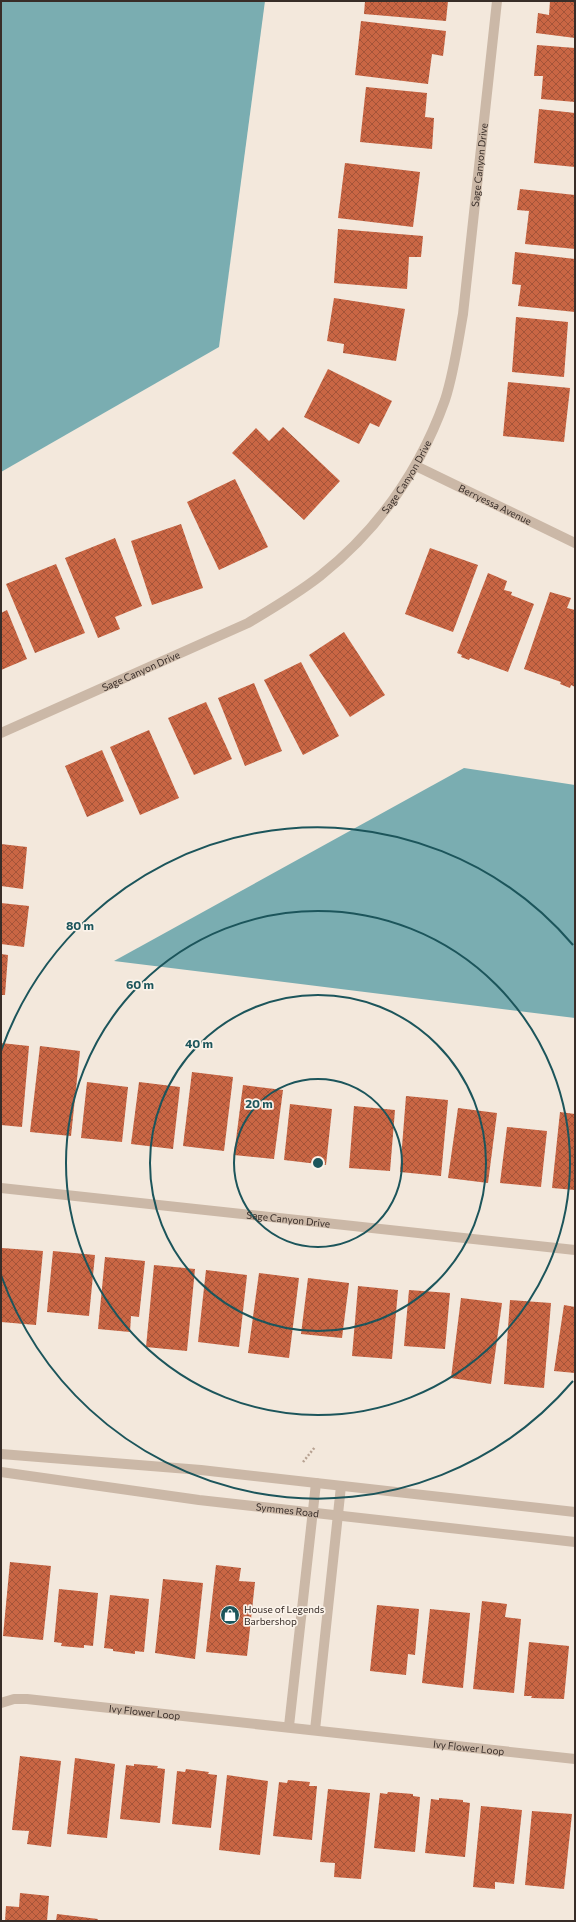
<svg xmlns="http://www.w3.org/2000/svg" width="576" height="1922" font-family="Commissioner,sans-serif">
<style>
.water{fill:#7aadb1}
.building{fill:url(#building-cross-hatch)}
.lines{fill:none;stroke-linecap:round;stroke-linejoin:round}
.path{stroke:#b7a292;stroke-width:2.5;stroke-dasharray:2 2;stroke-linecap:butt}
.minor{stroke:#cbb8a7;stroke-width:10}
.ring{fill:none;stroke:#1c555b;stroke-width:2}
.labels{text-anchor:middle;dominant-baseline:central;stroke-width:3.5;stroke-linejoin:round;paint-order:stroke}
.street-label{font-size:10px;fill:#382d28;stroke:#faf2e9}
.poi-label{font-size:10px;fill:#382d28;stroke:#faf2e9;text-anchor:start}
.centre{fill:#1c555b;stroke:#faf2e9;stroke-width:2}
.ring-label{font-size:12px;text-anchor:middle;font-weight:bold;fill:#1c555b;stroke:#faf2e9;stroke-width:3.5;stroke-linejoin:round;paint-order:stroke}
</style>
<defs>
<pattern id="building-cross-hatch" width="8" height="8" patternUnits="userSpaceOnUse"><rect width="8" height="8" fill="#c96644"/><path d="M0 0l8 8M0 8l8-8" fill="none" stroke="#a45439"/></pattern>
</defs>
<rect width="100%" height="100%" fill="#f3e8dc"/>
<g class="water">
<path d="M 1,1 L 265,1 L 219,347 L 1,472 Z"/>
<path d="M 464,768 L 575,785 L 575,1018 L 114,961 Z"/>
</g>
<g class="building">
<path d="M 365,1 L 448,1 L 446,21 L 364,14 Z"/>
<path d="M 550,1 L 575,1 L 575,38 L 536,33 L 538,13 L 549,15 Z"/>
<path d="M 361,21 L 446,31 L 443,56 L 432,54 L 428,84 L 355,75 Z"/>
<path d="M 537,45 L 575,48 L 575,102 L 541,99 L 543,76 L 534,76 Z"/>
<path d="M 366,87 L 427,93 L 425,117 L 434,118 L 432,149 L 360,142 Z"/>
<path d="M 539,109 L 575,113 L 575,167 L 534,163 Z"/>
<path d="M 345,163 L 420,172 L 413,227 L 338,218 Z"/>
<path d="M 520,189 L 575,195 L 575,249 L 525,244 L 529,211 L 517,210 Z"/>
<path d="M 338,229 L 423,236 L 421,257 L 409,257 L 407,289 L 334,283 Z"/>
<path d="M 515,252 L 575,259 L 575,312 L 518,306 L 521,285 L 512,284 Z"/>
<path d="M 334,298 L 405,309 L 396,361 L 343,353 L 344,344 L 327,341 Z"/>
<path d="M 516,317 L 568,322 L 564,377 L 512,372 Z"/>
<path d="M 328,369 L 392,401 L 379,427 L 370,423 L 359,444 L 304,417 Z"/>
<path d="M 508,382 L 570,388 L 564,442 L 503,436 Z"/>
<path d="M 283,427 L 340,481 L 304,520 L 232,453 L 256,428 L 269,441 Z"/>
<path d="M 235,479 L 268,547 L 219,570 L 187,502 Z"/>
<path d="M 181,524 L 203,588 L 152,605 L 131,541 Z"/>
<path d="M 115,538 L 142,606 L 115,617 L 120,629 L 98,638 L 65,558 Z"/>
<path d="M 430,548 L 478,565 L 453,632 L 405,614 Z"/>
<path d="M 56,564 L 85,633 L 35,653 L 6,584 Z"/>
<path d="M 488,573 L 507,581 L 504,590 L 512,592 L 511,595 L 534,604 L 508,672 L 470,658 L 469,660 L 461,657 L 462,655 L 457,653 Z"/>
<path d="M 550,592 L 571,598 L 567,608 L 575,610 L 575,687 L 571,685 L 570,688 L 560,684 L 561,682 L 524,669 Z"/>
<path d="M 7,610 L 27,659 L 1,670 L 1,613 Z"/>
<path d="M 344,632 L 385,695 L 350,717 L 309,655 Z"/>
<path d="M 301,662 L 339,736 L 303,755 L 264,680 Z"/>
<path d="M 254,683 L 282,751 L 245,766 L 218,698 Z"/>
<path d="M 206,702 L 232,759 L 194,775 L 168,718 Z"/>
<path d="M 149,730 L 179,798 L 140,815 L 110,747 Z"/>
<path d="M 102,750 L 124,801 L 87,817 L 65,766 Z"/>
<path d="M 1,844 L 27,847 L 23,889 L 1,886 Z"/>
<path d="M 1,903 L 29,906 L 24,947 L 1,944 Z"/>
<path d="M 1,954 L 8,955 L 5,995 L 1,995 Z"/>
<path d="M 1,1043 L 29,1046 L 22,1127 L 1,1125 Z"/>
<path d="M 40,1046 L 80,1051 L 71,1136 L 30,1132 Z"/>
<path d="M 192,1072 L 233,1077 L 224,1151 L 183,1146 Z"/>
<path d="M 87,1082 L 128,1087 L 122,1142 L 81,1138 Z"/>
<path d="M 139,1082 L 180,1087 L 173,1149 L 131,1144 Z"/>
<path d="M 243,1085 L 283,1090 L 274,1159 L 234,1155 Z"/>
<path d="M 406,1096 L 448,1100 L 441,1176 L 400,1172 Z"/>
<path d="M 290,1104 L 332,1109 L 326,1165 L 284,1160 Z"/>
<path d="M 354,1106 L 395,1110 L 390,1171 L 349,1168 Z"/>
<path d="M 458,1108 L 497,1113 L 488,1183 L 448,1178 Z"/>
<path d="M 560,1112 L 575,1114 L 575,1190 L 552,1188 Z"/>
<path d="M 507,1127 L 547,1131 L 541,1187 L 500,1183 Z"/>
<path d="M 2,1248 L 43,1251 L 36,1325 L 1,1322 Z"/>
<path d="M 53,1251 L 95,1255 L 89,1316 L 47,1312 Z"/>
<path d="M 105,1257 L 145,1261 L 139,1317 L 131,1316 L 130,1332 L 98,1329 Z"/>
<path d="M 154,1265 L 195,1269 L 187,1351 L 146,1347 Z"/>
<path d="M 206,1270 L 247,1275 L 239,1347 L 198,1342 Z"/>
<path d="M 259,1273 L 299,1278 L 289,1358 L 248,1353 Z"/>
<path d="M 308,1278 L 349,1283 L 342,1338 L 301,1334 Z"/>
<path d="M 358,1286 L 398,1290 L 392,1359 L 352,1356 Z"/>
<path d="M 409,1290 L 450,1293 L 445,1349 L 404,1346 Z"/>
<path d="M 461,1298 L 502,1303 L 491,1384 L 451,1378 Z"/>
<path d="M 510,1300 L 551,1303 L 544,1388 L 504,1384 Z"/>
<path d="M 564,1305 L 575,1307 L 575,1373 L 554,1371 Z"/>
<path d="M 10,1562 L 51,1566 L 43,1640 L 3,1636 Z"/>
<path d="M 216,1565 L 241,1568 L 239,1581 L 255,1582 L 247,1656 L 206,1652 Z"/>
<path d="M 163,1579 L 203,1583 L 195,1659 L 155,1653 Z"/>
<path d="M 59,1589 L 98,1593 L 93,1646 L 84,1645 L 84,1648 L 61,1646 L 62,1643 L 54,1642 Z"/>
<path d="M 110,1595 L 149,1599 L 144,1652 L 135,1651 L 135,1654 L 113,1651 L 113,1649 L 104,1648 Z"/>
<path d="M 482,1601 L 507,1604 L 505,1617 L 521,1619 L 514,1693 L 473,1689 Z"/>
<path d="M 377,1605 L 419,1609 L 415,1655 L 408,1654 L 406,1675 L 370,1671 Z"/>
<path d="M 430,1609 L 470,1613 L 463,1688 L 422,1683 Z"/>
<path d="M 529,1642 L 569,1646 L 564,1699 L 531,1698 L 532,1696 L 524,1696 Z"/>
<path d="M 20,1756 L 61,1761 L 51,1847 L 27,1844 L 29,1831 L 12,1830 Z"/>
<path d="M 75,1758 L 115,1764 L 107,1838 L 67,1834 Z"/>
<path d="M 134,1764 L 158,1766 L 157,1768 L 165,1769 L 160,1823 L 120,1819 L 126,1765 L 134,1766 Z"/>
<path d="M 186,1769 L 209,1772 L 208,1774 L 217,1775 L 211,1828 L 172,1824 L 177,1771 L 185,1772 Z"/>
<path d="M 227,1775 L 268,1781 L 260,1855 L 219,1850 Z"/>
<path d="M 288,1780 L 310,1782 L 309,1786 L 317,1786 L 312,1840 L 273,1836 L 279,1782 L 287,1783 Z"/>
<path d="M 328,1789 L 370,1793 L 361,1879 L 334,1877 L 335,1863 L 320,1862 Z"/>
<path d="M 388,1792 L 413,1794 L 413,1796 L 420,1797 L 415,1852 L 374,1848 L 380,1793 L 387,1794 Z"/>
<path d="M 439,1798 L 463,1800 L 463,1802 L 470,1803 L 465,1857 L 425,1853 L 431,1799 L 439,1800 Z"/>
<path d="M 481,1806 L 522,1810 L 514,1884 L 495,1882 L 495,1889 L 473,1887 Z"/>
<path d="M 532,1811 L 572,1814 L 564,1889 L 525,1885 Z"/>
<path d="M 20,1893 L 49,1896 L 47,1921 L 5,1921 L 6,1906 L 19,1907 Z"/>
<path d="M 57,1914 L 98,1919 L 97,1921 L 56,1921 Z"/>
</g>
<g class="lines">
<path class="path" d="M 303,1462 L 315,1447"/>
<g class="minor">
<path id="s1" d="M 416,466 L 575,543"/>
<path id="s2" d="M 1,733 L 248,623 C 273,608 297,594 320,576 C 378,530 420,470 445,400 C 454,372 458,342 463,314 L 497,1"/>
<path id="s3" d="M 1,1188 L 575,1250"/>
<path d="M 1,1454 L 201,1470 L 575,1512"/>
<path id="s4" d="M 1,1472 L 199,1500 L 575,1542"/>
<path id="s5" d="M 1,1703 L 14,1699 L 27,1699 L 575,1759"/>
<path d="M 289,1726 L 316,1483"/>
<path d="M 315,1730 L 341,1486"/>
</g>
</g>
<g class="ring">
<circle cx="318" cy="1163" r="84"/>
<circle cx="318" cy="1163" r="168"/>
<circle cx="318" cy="1163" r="252"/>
<path d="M573 1381A336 336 0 0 1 1 1275M1 1051A336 336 0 0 1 573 945"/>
</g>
<defs>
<symbol id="shop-disc" viewBox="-11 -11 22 22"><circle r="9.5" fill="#1c555b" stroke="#faf2e9"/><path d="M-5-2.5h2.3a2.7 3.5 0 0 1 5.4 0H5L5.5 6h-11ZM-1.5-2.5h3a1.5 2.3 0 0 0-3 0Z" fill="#fff"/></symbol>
</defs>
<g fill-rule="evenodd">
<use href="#shop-disc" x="219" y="1604" width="22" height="22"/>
</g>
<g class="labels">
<g class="street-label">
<text stroke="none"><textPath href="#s2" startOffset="813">Sage Canyon Drive</textPath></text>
<text stroke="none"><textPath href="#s2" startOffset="489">Sage Canyon Drive</textPath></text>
<text stroke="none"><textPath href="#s1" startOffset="88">Berryessa Avenue</textPath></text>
<text stroke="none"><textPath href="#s2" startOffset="153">Sage Canyon Drive</textPath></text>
<text stroke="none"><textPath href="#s3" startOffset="289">Sage Canyon Drive</textPath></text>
<text stroke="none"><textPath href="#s4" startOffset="289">Symmes Road</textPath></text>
<text stroke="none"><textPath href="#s5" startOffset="145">Ivy Flower Loop</textPath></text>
<text stroke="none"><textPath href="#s5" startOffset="471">Ivy Flower Loop</textPath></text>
</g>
<g class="poi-label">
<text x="244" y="1609">House of Legends<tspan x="244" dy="12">Barbershop</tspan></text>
</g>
</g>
<circle cx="318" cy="1163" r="6" class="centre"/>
<g class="ring-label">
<text x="80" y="930">80 m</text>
<text x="140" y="989">60 m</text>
<text x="199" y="1048">40 m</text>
<text x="259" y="1108">20 m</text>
</g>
<rect width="576" height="1922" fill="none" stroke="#382d28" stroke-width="4"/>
</svg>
